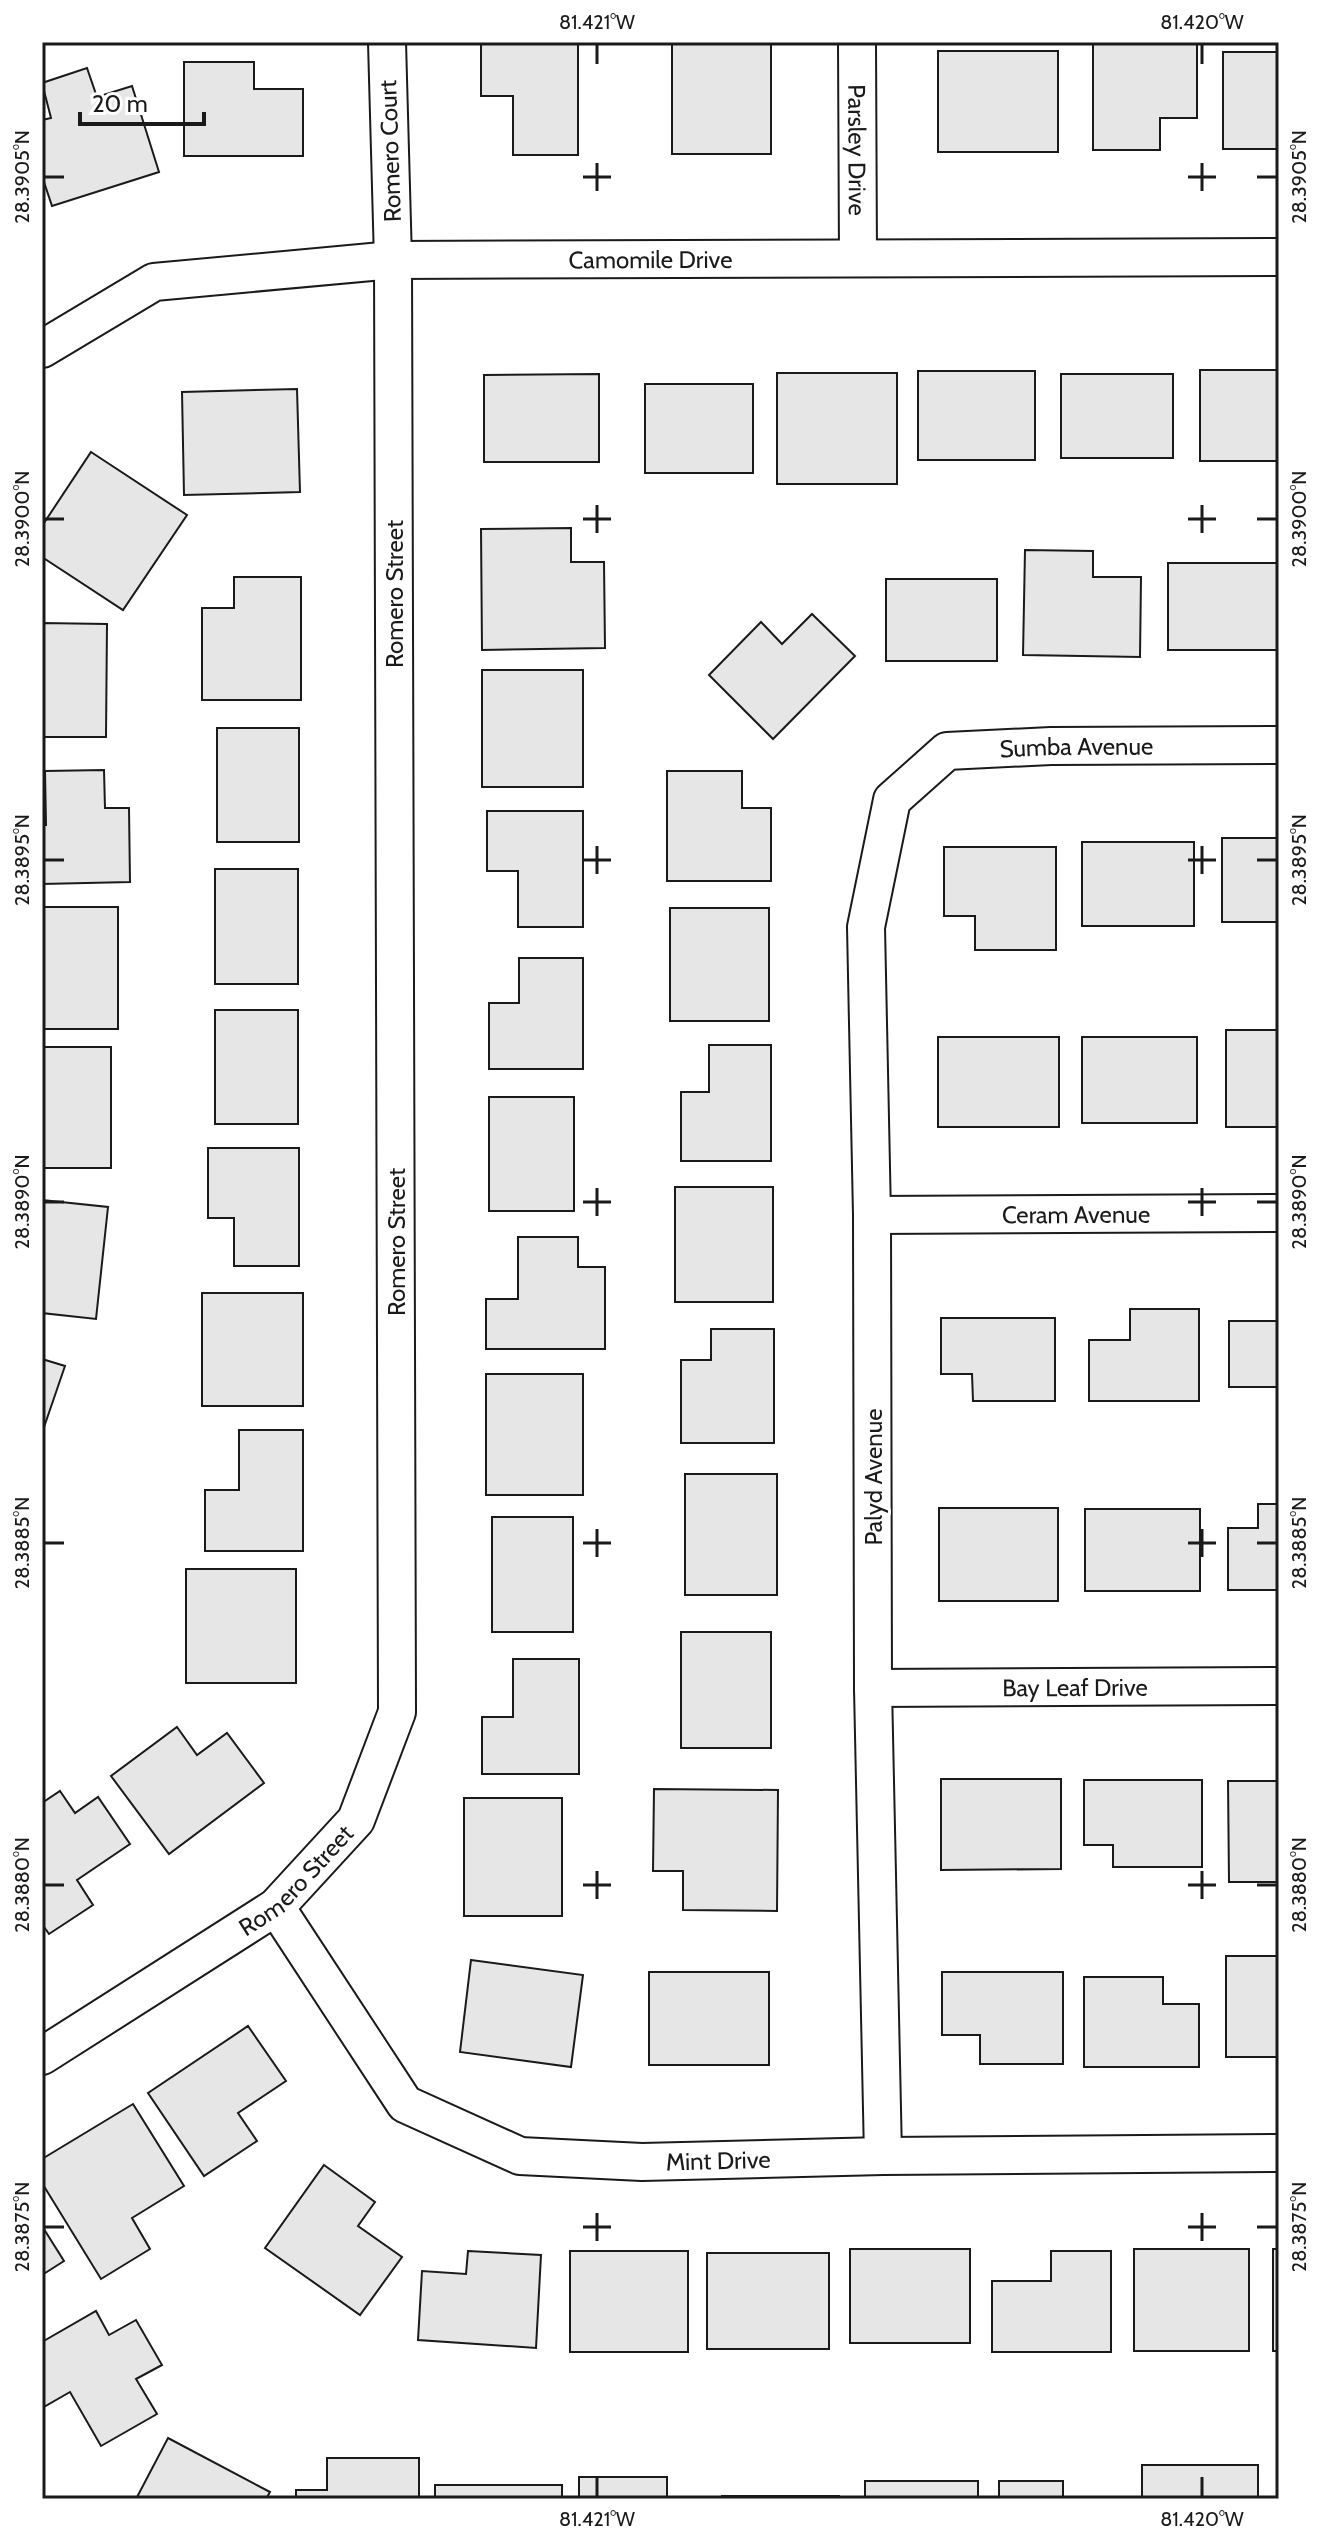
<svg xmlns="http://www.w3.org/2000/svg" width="1321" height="2541" font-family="Cabin,sans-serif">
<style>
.building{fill:#e6e6e6;stroke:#1a1a1a;stroke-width:2}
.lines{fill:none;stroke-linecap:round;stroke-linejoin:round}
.street-casing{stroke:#1a1a1a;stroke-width:40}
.street{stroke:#fff;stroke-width:36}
.ticks{fill:none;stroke:#1a1a1a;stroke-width:3}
.labels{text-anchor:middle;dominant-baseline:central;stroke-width:6;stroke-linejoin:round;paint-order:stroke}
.street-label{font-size:24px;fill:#1a1a1a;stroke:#fff}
.neatline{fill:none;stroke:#1a1a1a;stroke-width:3}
.ticks-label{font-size:20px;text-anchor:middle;fill:#1a1a1a}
</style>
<rect width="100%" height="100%" fill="#fff"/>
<g class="building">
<path d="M 481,42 L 578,42 L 578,155 L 513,155 L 513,96 L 481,96 Z"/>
<rect x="672" y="42" width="99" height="112"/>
<path d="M 1093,42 L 1197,42 L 1197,118 L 1160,118 L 1160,150 L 1093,150 Z"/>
<rect x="938" y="51" width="120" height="101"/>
<rect x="1223" y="52" width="56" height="97"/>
<path d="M 184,62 L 254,62 L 254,89 L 303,89 L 303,156 L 184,156 Z"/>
<path d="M 87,68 L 97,97 L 132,86 L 159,172 L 52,206 L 42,176 L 42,120 L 51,118 L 42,83 Z"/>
<rect x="1200" y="370" width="79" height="91"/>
<rect x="918" y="371" width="117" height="89"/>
<rect x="777" y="373" width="120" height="111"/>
<path d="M 599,374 L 599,462 L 484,462 L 484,375 Z"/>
<rect x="1061" y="374" width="112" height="84"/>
<rect x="645" y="384" width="108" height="89"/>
<path d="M 297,389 L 300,492 L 184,495 L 182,392 Z"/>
<path d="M 91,452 L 187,515 L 123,610 L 42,557 L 42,526 Z"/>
<path d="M 571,528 L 571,562 L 604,562 L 605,648 L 482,650 L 481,529 Z"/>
<path d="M 1025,550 L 1093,551 L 1093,577 L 1141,577 L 1140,657 L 1023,655 Z"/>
<rect x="1168" y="563" width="111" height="87"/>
<path d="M 234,577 L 301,577 L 301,700 L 202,700 L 202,608 L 234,608 Z"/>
<rect x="886" y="579" width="111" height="82"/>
<path d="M 812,614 L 855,656 L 773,739 L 709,675 L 761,622 L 782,644 Z"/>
<path d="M 42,623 L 107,624 L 106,737 L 42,737 Z"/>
<rect x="482" y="670" width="101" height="117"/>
<rect x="217" y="728" width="82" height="114"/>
<path d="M 104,770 L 105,808 L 129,808 L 130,882 L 42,884 L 42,825 L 46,825 L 45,771 Z"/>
<path d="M 667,771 L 742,771 L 742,808 L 771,808 L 771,881 L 667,881 Z"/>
<path d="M 487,811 L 583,811 L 583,927 L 518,927 L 518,871 L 487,871 Z"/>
<rect x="1222" y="838" width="57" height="84"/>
<rect x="1082" y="842" width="112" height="84"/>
<path d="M 944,847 L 1056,847 L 1056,950 L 975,950 L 975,916 L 944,916 Z"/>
<rect x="215" y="869" width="83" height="115"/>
<rect x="42" y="907" width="76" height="122"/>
<rect x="670" y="908" width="99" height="113"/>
<path d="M 519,958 L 583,958 L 583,1069 L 489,1069 L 489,1003 L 519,1003 Z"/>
<rect x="215" y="1010" width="83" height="114"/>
<rect x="1226" y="1030" width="53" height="97"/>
<rect x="938" y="1037" width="121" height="90"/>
<rect x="1082" y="1037" width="115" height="86"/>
<path d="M 709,1045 L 771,1045 L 771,1161 L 681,1161 L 681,1092 L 709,1092 Z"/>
<rect x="42" y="1047" width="69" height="121"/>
<rect x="489" y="1097" width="85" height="114"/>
<path d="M 208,1148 L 299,1148 L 299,1266 L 234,1266 L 234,1218 L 208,1218 Z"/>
<rect x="675" y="1187" width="98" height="115"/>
<path d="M 42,1200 L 108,1207 L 96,1319 L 42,1313 Z"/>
<path d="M 518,1237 L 578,1237 L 578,1267 L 605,1267 L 605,1349 L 486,1349 L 486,1299 L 518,1299 Z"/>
<rect x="202" y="1293" width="101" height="113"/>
<path d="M 1130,1309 L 1199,1309 L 1199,1401 L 1089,1401 L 1089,1340 L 1130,1340 Z"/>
<path d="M 941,1318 L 1055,1318 L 1055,1401 L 973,1401 L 972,1374 L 941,1374 Z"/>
<rect x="1229" y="1321" width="50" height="66"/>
<path d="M 711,1329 L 774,1329 L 774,1443 L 681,1443 L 681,1360 L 711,1360 Z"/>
<path d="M 42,1359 L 65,1366 L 42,1433 Z"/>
<rect x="486" y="1374" width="97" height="121"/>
<path d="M 239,1430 L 303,1430 L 303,1551 L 205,1551 L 205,1490 L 239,1490 Z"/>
<rect x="685" y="1474" width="92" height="121"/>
<path d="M 1258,1504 L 1279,1504 L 1279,1590 L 1228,1590 L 1228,1528 L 1258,1528 Z"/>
<rect x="939" y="1508" width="119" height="93"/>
<rect x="1085" y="1509" width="115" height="82"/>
<rect x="492" y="1517" width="81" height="115"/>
<rect x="186" y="1569" width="110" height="114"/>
<rect x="681" y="1632" width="90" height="116"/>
<path d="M 513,1659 L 579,1659 L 579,1774 L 482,1774 L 482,1717 L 513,1717 Z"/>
<path d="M 177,1727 L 197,1755 L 227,1733 L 264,1783 L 169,1854 L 111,1776 Z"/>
<path d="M 941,1779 L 1061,1779 L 1061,1869 L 941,1870 Z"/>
<path d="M 1084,1780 L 1202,1780 L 1202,1867 L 1113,1867 L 1113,1845 L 1084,1845 Z"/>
<path d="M 1228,1781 L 1279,1781 L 1279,1882 L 1229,1882 Z"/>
<path d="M 654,1789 L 778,1790 L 777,1911 L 683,1910 L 683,1871 L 653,1871 Z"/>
<path d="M 60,1791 L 75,1813 L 98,1797 L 130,1844 L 77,1880 L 93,1905 L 49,1934 L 42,1924 L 42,1803 Z"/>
<rect x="464" y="1798" width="98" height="118"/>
<rect x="1226" y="1956" width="53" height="101"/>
<path d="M 471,1960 L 583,1975 L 571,2067 L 460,2052 Z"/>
<rect x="649" y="1972" width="120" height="93"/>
<path d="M 942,1972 L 1063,1972 L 1063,2064 L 980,2064 L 980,2035 L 942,2035 Z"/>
<path d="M 1084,1977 L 1163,1977 L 1163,2004 L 1199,2004 L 1199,2067 L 1084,2067 Z"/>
<path d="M 248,2026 L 286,2081 L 238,2113 L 257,2141 L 204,2176 L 148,2093 Z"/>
<path d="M 133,2104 L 184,2186 L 132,2218 L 150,2249 L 101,2279 L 42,2183 L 42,2159 Z"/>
<path d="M 324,2165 L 375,2202 L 358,2226 L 402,2257 L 360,2315 L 265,2248 Z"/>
<path d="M 42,2226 L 64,2261 L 42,2275 Z"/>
<rect x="850" y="2249" width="120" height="94"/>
<rect x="1134" y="2249" width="115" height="102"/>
<rect x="1273" y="2249" width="6" height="102"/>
<path d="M 468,2251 L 541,2255 L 536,2348 L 418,2340 L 422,2271 L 466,2274 Z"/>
<rect x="570" y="2251" width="118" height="101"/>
<path d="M 1051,2251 L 1111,2251 L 1111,2352 L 992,2352 L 992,2281 L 1051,2281 Z"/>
<rect x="707" y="2253" width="122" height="96"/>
<path d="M 96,2311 L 109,2335 L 136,2320 L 162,2365 L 136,2379 L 157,2414 L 101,2446 L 70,2392 L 42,2408 L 42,2342 Z"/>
<path d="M 168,2438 L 270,2492 L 266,2499 L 136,2499 Z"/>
<path d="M 327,2458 L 419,2458 L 419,2499 L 296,2499 L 296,2490 L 327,2490 Z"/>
<rect x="1142" y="2465" width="116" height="34"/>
<rect x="579" y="2477" width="88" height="22"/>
<rect x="865" y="2481" width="113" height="18"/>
<rect x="999" y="2481" width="64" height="18"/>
<rect x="435" y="2485" width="127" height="14"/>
<rect x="722" y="2496" width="117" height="3"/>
</g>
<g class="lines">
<defs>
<g id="street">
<path id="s1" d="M 857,42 L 858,258"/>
<path id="s2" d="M 42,349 L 154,282 L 393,260 L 1279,257"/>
<path id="s3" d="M 872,1215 L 1279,1213"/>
<path id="s4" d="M 873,1688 L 1279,1686"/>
<path id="s5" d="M 276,1907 L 405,2104 L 520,2156 L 642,2162 L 883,2156 L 1279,2153"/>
<path id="s6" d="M 42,2056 L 276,1907 L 356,1820 L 397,1712 L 393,260 L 387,42"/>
<path id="s7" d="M 883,2156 L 873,1688 L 872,1215 L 866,927 L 892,800 L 947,751 L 1051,746 L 1279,745"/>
</g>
</defs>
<use href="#street" class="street-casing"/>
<use href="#street" class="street"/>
</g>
<path class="ticks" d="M 597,44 L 597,64M 1202,44 L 1202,64M 597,163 L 597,191M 1202,163 L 1202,191M 44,177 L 64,177M 583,177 L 611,177M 1188,177 L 1216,177M 1257,177 L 1277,177M 597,505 L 597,533M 1202,505 L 1202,533M 44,519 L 64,519M 583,519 L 611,519M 1188,519 L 1216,519M 1257,519 L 1277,519M 597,846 L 597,874M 1202,846 L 1202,874M 44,860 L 64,860M 583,860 L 611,860M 1188,860 L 1216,860M 1257,860 L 1277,860M 597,1188 L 597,1216M 1202,1188 L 1202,1216M 44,1202 L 64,1202M 583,1202 L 611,1202M 1188,1202 L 1216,1202M 1257,1202 L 1277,1202M 597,1529 L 597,1557M 1202,1529 L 1202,1557M 44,1543 L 64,1543M 583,1543 L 611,1543M 1188,1543 L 1216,1543M 1257,1543 L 1277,1543M 597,1871 L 597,1899M 1202,1871 L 1202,1899M 44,1885 L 64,1885M 583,1885 L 611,1885M 1188,1885 L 1216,1885M 1257,1885 L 1277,1885M 597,2213 L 597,2241M 1202,2213 L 1202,2241M 44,2227 L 64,2227M 583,2227 L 611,2227M 1188,2227 L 1216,2227M 1257,2227 L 1277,2227M 597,2477 L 597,2497M 1202,2477 L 1202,2497"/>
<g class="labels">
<g class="street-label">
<text stroke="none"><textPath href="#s1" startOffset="108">Parsley Drive</textPath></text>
<text transform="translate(390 151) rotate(-92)">Romero Court</text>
<text stroke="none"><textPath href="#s2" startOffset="628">Camomile Drive</textPath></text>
<text transform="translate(394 594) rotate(-90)">Romero Street</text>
<text stroke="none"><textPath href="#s7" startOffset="1562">Sumba Avenue</textPath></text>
<text stroke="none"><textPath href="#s3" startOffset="204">Ceram Avenue</textPath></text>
<text transform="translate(396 1242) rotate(-90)">Romero Street</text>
<text transform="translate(873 1477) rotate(-90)">Palyd Avenue</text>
<text stroke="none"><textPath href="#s4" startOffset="202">Bay Leaf Drive</textPath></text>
<text stroke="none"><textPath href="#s6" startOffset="310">Romero Street</textPath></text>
<text stroke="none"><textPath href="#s5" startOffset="560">Mint Drive</textPath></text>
</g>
</g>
<rect width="1321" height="2541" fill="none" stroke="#ffffff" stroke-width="88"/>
<path d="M80 112v12h124v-12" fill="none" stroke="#1a1a1a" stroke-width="4"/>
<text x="92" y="112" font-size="24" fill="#1a1a1a" stroke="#ffffff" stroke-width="6" paint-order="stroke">20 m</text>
<rect x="44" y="44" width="1233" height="2453" class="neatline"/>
<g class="ticks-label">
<text x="597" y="29">81.421°W</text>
<text x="1202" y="29">81.420°W</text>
<text transform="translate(22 177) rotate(-90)" y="7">28.3905°N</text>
<text transform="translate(1299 177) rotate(-90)" y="7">28.3905°N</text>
<text transform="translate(22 519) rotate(-90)" y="7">28.3900°N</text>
<text transform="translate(1299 519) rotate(-90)" y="7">28.3900°N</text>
<text transform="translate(22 860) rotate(-90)" y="7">28.3895°N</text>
<text transform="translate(1299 860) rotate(-90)" y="7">28.3895°N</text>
<text transform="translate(22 1202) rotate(-90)" y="7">28.3890°N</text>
<text transform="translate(1299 1202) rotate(-90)" y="7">28.3890°N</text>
<text transform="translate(22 1543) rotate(-90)" y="7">28.3885°N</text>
<text transform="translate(1299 1543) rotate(-90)" y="7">28.3885°N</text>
<text transform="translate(22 1885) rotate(-90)" y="7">28.3880°N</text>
<text transform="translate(1299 1885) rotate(-90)" y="7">28.3880°N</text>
<text transform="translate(22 2227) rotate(-90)" y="7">28.3875°N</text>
<text transform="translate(1299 2227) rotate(-90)" y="7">28.3875°N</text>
<text x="597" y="2526">81.421°W</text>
<text x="1202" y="2526">81.420°W</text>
</g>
</svg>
